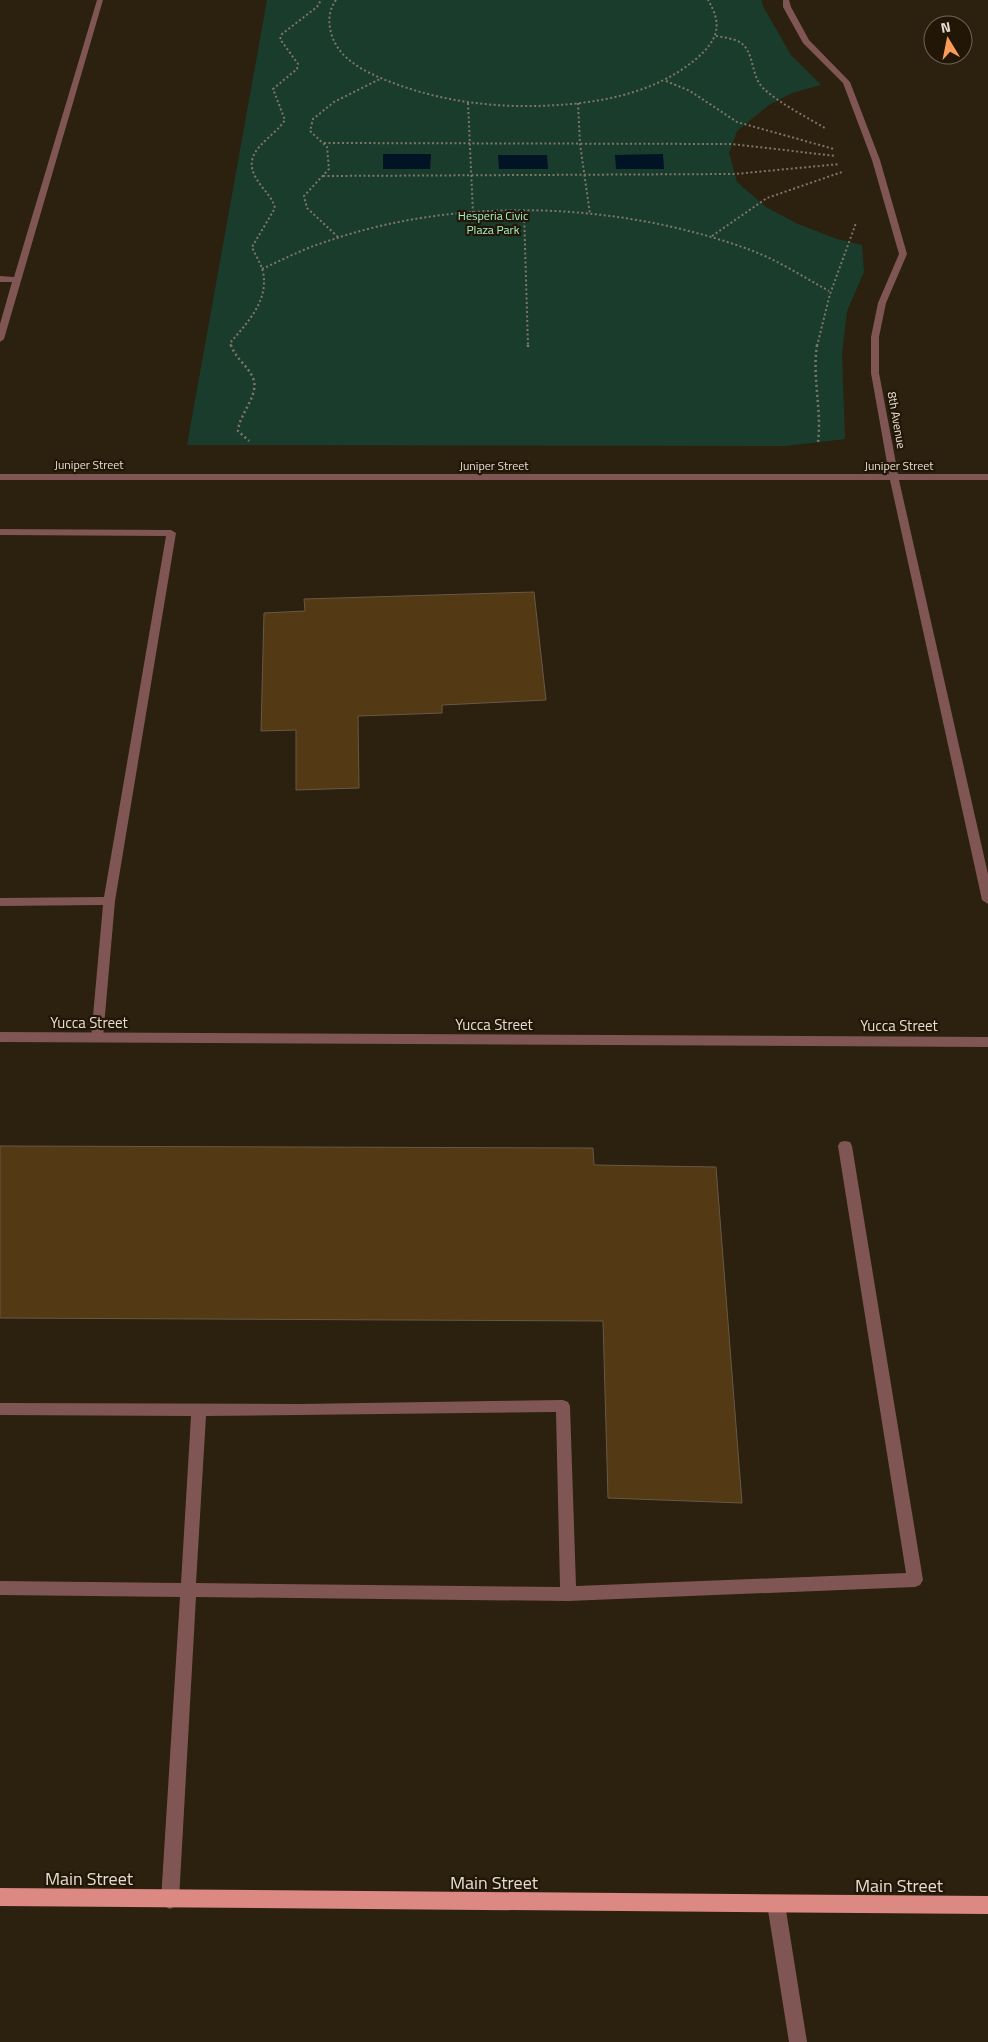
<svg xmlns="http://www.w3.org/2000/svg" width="988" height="2042" font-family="'Titillium Web',sans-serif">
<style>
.green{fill:#1a3c2d}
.water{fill:#001426}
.building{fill:#533914;stroke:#675946}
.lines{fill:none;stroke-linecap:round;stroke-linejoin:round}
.path-far1{stroke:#807668;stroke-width:2;stroke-dasharray:2 2.5;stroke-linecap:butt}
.path{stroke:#807668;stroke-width:2.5;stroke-dasharray:2 3;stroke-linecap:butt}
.lane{fill:#7f5653;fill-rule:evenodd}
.street{fill:#7f5653;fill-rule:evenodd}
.primary{fill:#dc8883;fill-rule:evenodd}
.labels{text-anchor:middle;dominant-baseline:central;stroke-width:4.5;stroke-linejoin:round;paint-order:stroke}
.far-park-label{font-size:12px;fill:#a2f1cc;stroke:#221706}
.far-street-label{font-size:12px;fill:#e5ddd3;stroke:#221706}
.street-label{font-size:15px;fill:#e5ddd3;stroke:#221706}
.near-street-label{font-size:18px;fill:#e5ddd3;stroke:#221706}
</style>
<rect width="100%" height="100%" fill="#2c200f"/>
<path class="green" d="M 267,0 L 761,0 L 764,8 L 791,55 L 821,85 L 792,93 L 769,105 L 737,131 L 729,153 L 737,182 L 766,207 L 798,224 L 837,239 L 862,245 L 864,272 L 847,311 L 842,355 L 845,439 L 786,446 L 187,445 Z"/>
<g class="water">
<path d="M 383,154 L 431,154 L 430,169 L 383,169 Z"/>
<path d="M 663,154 L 664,169 L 616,169 L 615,155 Z"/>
<path d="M 498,155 L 547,155 L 548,169 L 499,169 Z"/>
</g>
<g class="building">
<path d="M 534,592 L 546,700 L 442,705 L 442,713 L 358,716 L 359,788 L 296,790 L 296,730 L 261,731 L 264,613 L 305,611 L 304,599 Z"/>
<path d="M 0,1146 L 593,1148 L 594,1165 L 716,1167 L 742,1503 L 608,1498 L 603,1321 L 0,1318 Z"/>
</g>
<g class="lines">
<g class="path-far1">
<path d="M 336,0 C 328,11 328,24 332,36 C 340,59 362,70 383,79 C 439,102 497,109 558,105 C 606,102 658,91 696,59 C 718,40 723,25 708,0"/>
<path d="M 716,36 C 722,37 729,38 735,40 C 756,47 749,74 763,88 C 780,104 805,116 825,128"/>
<path d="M 666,81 L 690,91 L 737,122 L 834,149"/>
<path d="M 468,103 L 473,213"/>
<path d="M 578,103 L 580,144 L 590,214"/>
<path d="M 324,143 L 732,144 L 836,156"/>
<path d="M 323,176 L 735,174 L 840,164"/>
<path d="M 524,212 L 528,346"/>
<path d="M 712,236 L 767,198 L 842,172"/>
<path d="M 338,237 L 307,208 L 304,196 L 329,169 L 327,147 L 310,131 L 313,119 L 334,102 L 380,79"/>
<path d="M 262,269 C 284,259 305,248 328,241 C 458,196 616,202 745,248 C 774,258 802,276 829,291"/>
<path d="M 231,346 L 230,343 C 247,323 269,301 263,272 C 261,263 255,255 252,247 L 275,208 C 272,196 262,189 256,178 C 240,151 273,139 285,120 L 273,89 L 297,69 L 298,64 L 280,39 L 282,34 L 317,7 L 321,0"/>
<path d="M 817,346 L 830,294 L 856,223"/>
</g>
<g class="path">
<path d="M 231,345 C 235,358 248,366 253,378 C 260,395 239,414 238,431 L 249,441"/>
<path d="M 528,345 L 528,347"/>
<path d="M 817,345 C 812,377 822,410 818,442"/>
</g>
<g class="lane">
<path d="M 97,0 L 103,0 L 4,339 L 0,342 L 0,324 L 12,282 L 0,282 L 0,276 L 14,277 Z"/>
<path d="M 0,529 L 171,530 L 176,533 L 115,901 L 103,1038 L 101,1041 L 93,1041 L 91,1038 L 103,905 L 0,906 L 0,898 L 104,897 L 166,536 L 0,535 Z"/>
<path d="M 845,1141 L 850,1142 L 852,1146 L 923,1580 L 920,1585 L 915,1587 L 568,1601 L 196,1597 L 179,1900 L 176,1906 L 170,1909 L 164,1906 L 161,1900 L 180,1597 L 0,1595 L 0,1581 L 181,1583 L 191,1416 L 0,1415 L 0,1403 L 299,1404 L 563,1400 L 568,1402 L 570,1406 L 576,1586 L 906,1573 L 838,1146 L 840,1142 ZM 556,1412 L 560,1587 L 196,1583 L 206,1416 Z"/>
<path d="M 776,1895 L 782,1898 L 785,1904 L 807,2042 L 789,2042 L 767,1904 L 770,1898 Z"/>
</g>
<g class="street">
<path d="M 783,0 L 789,0 L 791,7 L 809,40 L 850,82 L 880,160 L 907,254 L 886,303 L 879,337 L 879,373 L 898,474 L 988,474 L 988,480 L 899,480 L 988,874 L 988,904 L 982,900 L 890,480 L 0,480 L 0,474 L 889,474 L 871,373 L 871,337 L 878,303 L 899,254 L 872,160 L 843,83 L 803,43 L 783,7 Z"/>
<path d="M 0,1032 L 988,1037 L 988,1047 L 0,1042 Z"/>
</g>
<path class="primary" d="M 0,1888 L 988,1896 L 988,1914 L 0,1906 Z"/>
</g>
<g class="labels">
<g class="far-park-label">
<text x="493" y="215">Hesperia Civic<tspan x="493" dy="14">Plaza Park</tspan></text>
</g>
<g class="far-street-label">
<text transform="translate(897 420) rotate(80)">8th Avenue</text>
<text x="89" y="464">Juniper Street</text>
<text x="494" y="465">Juniper Street</text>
<text x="899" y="465">Juniper Street</text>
</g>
<g class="street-label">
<text x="89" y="1022">Yucca Street</text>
<text x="494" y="1024">Yucca Street</text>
<text x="899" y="1025">Yucca Street</text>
</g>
<g class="near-street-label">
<text x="89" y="1878">Main Street</text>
<text x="494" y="1882">Main Street</text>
<text x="899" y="1885">Main Street</text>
</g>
</g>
<g transform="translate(948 40) rotate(350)"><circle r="24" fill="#221706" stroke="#706658"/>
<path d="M0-4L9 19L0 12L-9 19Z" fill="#fe9b58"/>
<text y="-8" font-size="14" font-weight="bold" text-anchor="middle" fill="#e5ddd3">N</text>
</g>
</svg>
